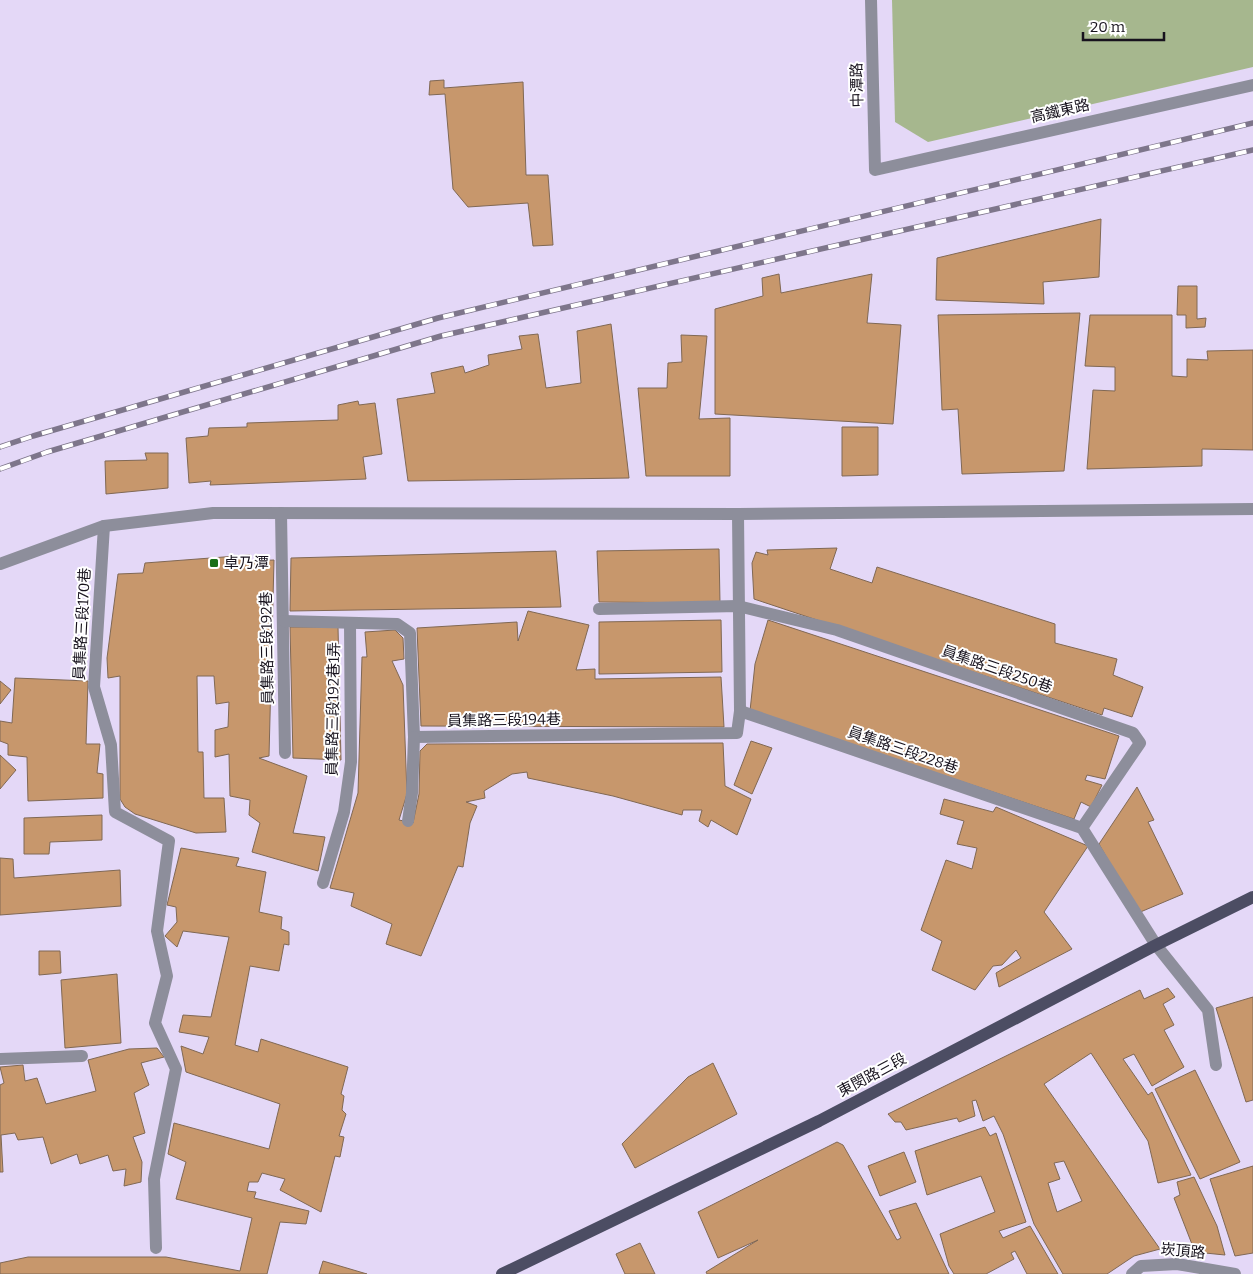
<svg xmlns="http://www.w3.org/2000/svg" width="1253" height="1274" font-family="Bitter,'Noto Sans TC',serif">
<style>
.green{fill:#a6b78e}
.building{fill:#c7976c;stroke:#806854;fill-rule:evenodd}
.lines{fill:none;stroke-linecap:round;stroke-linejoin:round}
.minor{stroke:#8d8e9b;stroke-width:12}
.major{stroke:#4c4d63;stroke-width:12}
.rail-casing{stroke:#7e768b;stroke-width:5.5}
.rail{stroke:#fff;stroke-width:4;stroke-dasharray:11;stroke-linecap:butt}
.poi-dot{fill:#196f19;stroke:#fff;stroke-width:2}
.labels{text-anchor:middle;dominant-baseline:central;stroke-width:4;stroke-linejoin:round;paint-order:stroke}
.street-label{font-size:15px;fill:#17121d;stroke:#fff}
.poi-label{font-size:15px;fill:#17121d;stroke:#fff;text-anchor:start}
</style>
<rect width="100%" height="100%" fill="#e4d8f7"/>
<path class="green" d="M 892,0 L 1253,0 L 1253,67 L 928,142 L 895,122 Z"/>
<g class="building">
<path d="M 444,80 L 444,88 L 523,82 L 526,175 L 548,175 L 553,245 L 533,246 L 528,203 L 468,207 L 453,189 L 445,94 L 429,95 L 430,81 Z"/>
<path d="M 1101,219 L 1099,277 L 1043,282 L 1044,304 L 936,300 L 937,258 Z"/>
<path d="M 779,274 L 781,293 L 872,274 L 867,323 L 901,325 L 893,424 L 715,414 L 715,309 L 763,296 L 762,278 Z"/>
<path d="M 1178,286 L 1197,286 L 1197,319 L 1206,318 L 1205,327 L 1186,328 L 1186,315 L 1177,315 Z"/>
<path d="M 1080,313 L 1064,471 L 962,474 L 958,409 L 942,410 L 938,315 Z"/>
<path d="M 1090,315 L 1172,315 L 1172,376 L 1187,377 L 1187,359 L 1208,360 L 1207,351 L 1253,350 L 1253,450 L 1202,449 L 1202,466 L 1087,469 L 1093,390 L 1115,391 L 1115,367 L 1085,366 Z"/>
<path d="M 611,324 L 629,478 L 408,481 L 397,399 L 435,393 L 431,373 L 463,366 L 465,373 L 489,365 L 488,355 L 522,349 L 519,336 L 538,334 L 546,388 L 581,383 L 577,331 Z"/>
<path d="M 681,335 L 707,336 L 699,419 L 730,418 L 730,476 L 646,476 L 638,388 L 667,388 L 668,363 L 682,362 Z"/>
<path d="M 358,401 L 359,405 L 375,403 L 382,454 L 363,457 L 366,479 L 210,485 L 211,481 L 189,483 L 186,438 L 208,436 L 209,428 L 247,427 L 247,423 L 338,420 L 338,405 Z"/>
<path d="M 842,427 L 878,427 L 878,475 L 842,476 Z"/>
<path d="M 145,453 L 168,453 L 168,488 L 106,494 L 105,461 L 147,460 Z"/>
<path d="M 837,548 L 830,569 L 872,583 L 877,567 L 1055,624 L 1055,643 L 1117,659 L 1113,675 L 1143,687 L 1132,717 L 1104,708 L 1102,715 L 754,599 L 752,563 L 756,552 L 768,555 L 767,550 Z"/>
<path d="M 719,549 L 720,603 L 599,602 L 597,551 Z"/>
<path d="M 556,551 L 561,607 L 290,611 L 291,558 Z"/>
<path d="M 250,555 L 250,561 L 274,560 L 269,756 L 259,758 L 307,776 L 293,833 L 325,837 L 318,871 L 252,852 L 260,823 L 249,815 L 250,800 L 230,796 L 229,754 L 215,757 L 215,730 L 228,727 L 229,702 L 216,704 L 214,676 L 197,676 L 198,752 L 203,752 L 204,798 L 224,798 L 226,832 L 196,833 L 135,814 L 125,807 L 120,799 L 120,676 L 108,678 L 107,658 L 118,574 L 143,573 L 145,563 Z"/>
<path d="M 528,611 L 589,625 L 576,670 L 595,669 L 595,679 L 721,677 L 724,727 L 421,726 L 417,628 L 517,622 L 518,641 Z"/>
<path d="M 721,620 L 722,672 L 599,674 L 599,622 Z"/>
<path d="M 768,620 L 1119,736 L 1105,779 L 1087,775 L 1085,780 L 1102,785 L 1091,807 L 1081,802 L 1074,819 L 750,711 L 755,664 Z"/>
<path d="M 290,627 L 338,627 L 341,760 L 293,758 Z"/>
<path d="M 395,630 L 403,638 L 404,659 L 392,661 L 403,685 L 407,794 L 399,820 L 413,823 L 419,794 L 420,751 L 427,744 L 723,743 L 725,786 L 751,799 L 737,835 L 711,820 L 708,827 L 699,821 L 702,810 L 683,810 L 682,815 L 613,796 L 528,778 L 527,772 L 512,774 L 484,791 L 485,798 L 466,802 L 477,806 L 470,823 L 463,867 L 458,866 L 421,956 L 386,944 L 392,924 L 351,906 L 354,893 L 330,888 L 358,793 L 362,657 L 367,657 L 365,632 Z"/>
<path d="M 15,678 L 88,681 L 86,744 L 100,744 L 97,773 L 103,774 L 103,798 L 28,801 L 27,757 L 8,755 L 8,744 L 0,741 L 0,721 L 12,723 Z"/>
<path d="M 0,681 L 11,690 L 0,704 Z"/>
<path d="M 751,741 L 772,748 L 752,794 L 734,785 Z"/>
<path d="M 0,755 L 16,770 L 0,789 Z"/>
<path d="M 1137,787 L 1154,820 L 1148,822 L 1183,894 L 1138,913 L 1099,844 Z"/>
<path d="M 944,799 L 993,812 L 996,807 L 1088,846 L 1044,912 L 1072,949 L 999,987 L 996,973 L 1021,958 L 1016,950 L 1002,965 L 993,966 L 975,990 L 932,970 L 942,941 L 921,930 L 946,860 L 972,869 L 977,848 L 957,844 L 964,821 L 940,814 Z"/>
<path d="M 102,815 L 102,840 L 50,842 L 49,854 L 24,854 L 24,818 Z"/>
<path d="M 181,848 L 239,858 L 236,866 L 266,872 L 259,912 L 282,917 L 281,929 L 289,932 L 289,945 L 284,944 L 279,971 L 250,966 L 235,1045 L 258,1052 L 261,1039 L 348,1067 L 341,1094 L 344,1096 L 342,1110 L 346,1114 L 339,1136 L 344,1137 L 340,1157 L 335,1156 L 321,1212 L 280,1190 L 285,1179 L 262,1173 L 258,1182 L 249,1182 L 247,1191 L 256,1192 L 254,1198 L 309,1211 L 306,1224 L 280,1222 L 267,1274 L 0,1274 L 0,1263 L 28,1257 L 166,1257 L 240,1271 L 252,1218 L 176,1199 L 186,1162 L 168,1154 L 174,1123 L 269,1149 L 280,1104 L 186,1072 L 181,1046 L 203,1054 L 209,1037 L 179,1032 L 183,1015 L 211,1017 L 229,937 L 183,931 L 177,947 L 165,936 L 177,922 L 176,907 L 167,905 Z"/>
<path d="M 0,858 L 13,859 L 14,878 L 120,870 L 121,906 L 0,915 Z"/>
<path d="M 39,951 L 60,951 L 61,973 L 39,975 Z"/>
<path d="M 117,974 L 121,1043 L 65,1048 L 61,980 Z"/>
<path d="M 1168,988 L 1175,997 L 1163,1004 L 1174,1025 L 1164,1030 L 1184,1067 L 1152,1086 L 1134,1054 L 1123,1059 L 1148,1095 L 1152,1092 L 1191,1175 L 1158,1183 L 1148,1141 L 1091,1053 L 1044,1084 L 1160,1249 L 1134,1256 L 1107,1274 L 1063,1274 L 1034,1224 L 1003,1134 L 994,1116 L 983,1121 L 976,1100 L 972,1101 L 975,1116 L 959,1122 L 957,1118 L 906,1130 L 901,1122 L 895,1122 L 888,1114 L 1140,990 L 1144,999 ZM 1064,1161 L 1082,1201 L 1057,1212 L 1048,1183 L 1060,1179 L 1054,1163 Z"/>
<path d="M 1253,997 L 1253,1100 L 1246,1102 L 1216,1008 Z"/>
<path d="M 157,1048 L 164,1057 L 141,1063 L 149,1085 L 134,1093 L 145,1133 L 133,1137 L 142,1162 L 141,1182 L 124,1186 L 126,1169 L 113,1171 L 108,1155 L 80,1164 L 77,1154 L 51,1164 L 43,1137 L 18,1140 L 15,1133 L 1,1135 L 3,1172 L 0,1172 L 0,1085 L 4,1083 L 0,1067 L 23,1065 L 25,1081 L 37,1078 L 46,1104 L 96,1091 L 88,1060 L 129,1049 Z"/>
<path d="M 713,1063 L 737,1114 L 635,1168 L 622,1144 L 688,1077 Z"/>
<path d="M 1195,1070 L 1240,1162 L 1200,1179 L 1155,1089 Z"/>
<path d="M 985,1127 L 990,1136 L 996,1133 L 1026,1222 L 999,1231 L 1003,1238 L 1030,1226 L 1058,1274 L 1027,1274 L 1015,1251 L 1011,1253 L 1014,1259 L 986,1274 L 954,1274 L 949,1266 L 940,1234 L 995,1212 L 981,1176 L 927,1195 L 915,1151 Z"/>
<path d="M 837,1142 L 843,1145 L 897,1240 L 901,1238 L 889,1211 L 916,1203 L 949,1274 L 707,1274 L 706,1272 L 758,1240 L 718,1258 L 698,1212 Z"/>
<path d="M 904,1152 L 916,1182 L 880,1196 L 868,1166 Z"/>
<path d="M 1253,1166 L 1253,1253 L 1235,1256 L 1210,1179 Z"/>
<path d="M 1194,1177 L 1217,1226 L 1225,1255 L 1195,1252 L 1174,1198 L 1180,1195 L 1177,1182 Z"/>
<path d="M 640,1243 L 655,1274 L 625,1274 L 616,1254 Z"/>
<path d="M 323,1261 L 367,1274 L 319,1274 Z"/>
</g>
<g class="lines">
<g class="minor">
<path d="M 871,0 L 875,170 L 1253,85"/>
<path d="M 281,513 L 285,753"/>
<path d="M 738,514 L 740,711"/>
<path d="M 104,526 L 94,687 L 111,745 L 115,812 L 169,841 L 157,931 L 167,976 L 155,1023 L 176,1069 L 154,1179 L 156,1248"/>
<path d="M 0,564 L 104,526 L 213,513 L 738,514 L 1253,509"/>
<path d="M 599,609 L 738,606 L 837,630 L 1133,733 L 1140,743 L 1082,828"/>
<path d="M 284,621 L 397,624 L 410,633 L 414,737 L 737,733 L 740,711 L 1082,828 L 1156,945 L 1208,1010 L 1216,1065"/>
<path d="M 408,821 L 412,793 L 414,737"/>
<path d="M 323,883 L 344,812 L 351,762 L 350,623"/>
<path d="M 0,1059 L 82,1056"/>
<path d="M 1132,1274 L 1141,1266 L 1177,1264 L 1235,1274"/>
</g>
<path class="major" d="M 502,1274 L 819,1121 L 1156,945 L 1253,897"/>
<defs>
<g id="rail">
<path d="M 0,447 L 33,436 L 438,318 L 1253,123"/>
<path d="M 0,469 L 47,452 L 441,336 L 1253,150"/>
</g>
</defs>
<use href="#rail" class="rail-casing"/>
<use href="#rail" class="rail"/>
</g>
<rect class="poi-dot" x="209" y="558" width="10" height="10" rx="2.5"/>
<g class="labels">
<g class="street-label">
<text transform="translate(857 85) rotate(-91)">中潭路</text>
<text transform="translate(1060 111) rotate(-13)">高鐵東路</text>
<text transform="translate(82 624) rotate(-87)">員集路三段170巷</text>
<text transform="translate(267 648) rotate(-91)">員集路三段192巷</text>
<text transform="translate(997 669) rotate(19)">員集路三段250巷</text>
<text transform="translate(333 709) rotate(-89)">員集路三段192巷1弄</text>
<text transform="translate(504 720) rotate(-1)">員集路三段194巷</text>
<text transform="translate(903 750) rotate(19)">員集路三段228巷</text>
<text transform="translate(872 1075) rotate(-28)">東閔路三段</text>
<text transform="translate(1183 1251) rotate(5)">崁頂路</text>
</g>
<g class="poi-label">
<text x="224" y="563">卓乃潭</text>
</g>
</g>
<path d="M1083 32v8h81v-8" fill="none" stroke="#17121d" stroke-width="2.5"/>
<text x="1090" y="32" font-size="15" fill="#17121d" stroke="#ffffff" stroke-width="4" paint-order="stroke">20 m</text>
</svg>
